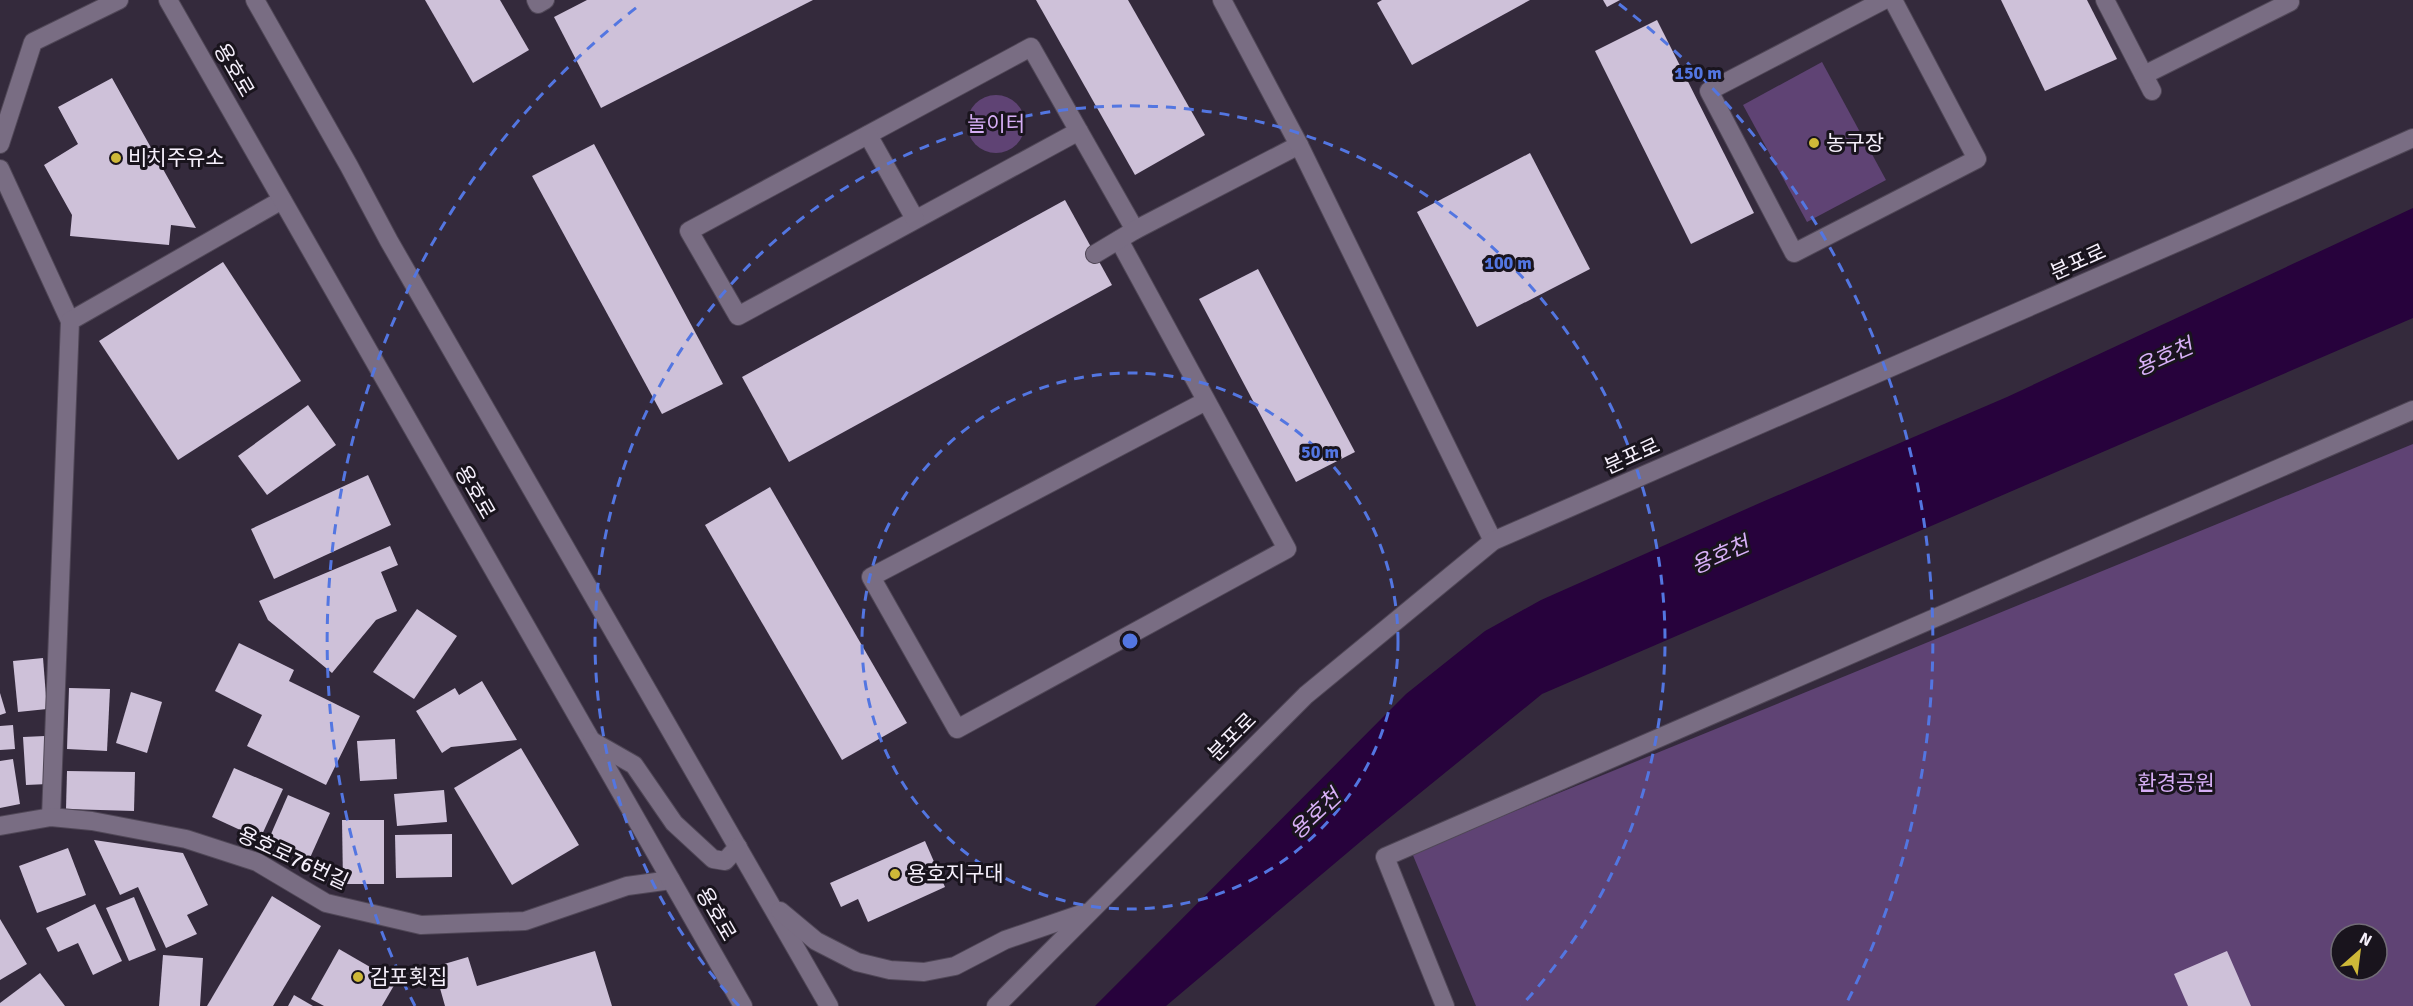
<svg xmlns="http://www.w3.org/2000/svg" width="2413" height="1006" font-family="Signika,'Noto Sans KR',sans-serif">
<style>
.green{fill:#5f4374;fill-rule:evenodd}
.water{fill:#27023c}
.building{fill:#cec1d9}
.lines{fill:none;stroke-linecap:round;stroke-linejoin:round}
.lane-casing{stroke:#504757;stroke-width:20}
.street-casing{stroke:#504757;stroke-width:20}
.secondary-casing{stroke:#504757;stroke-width:20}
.lane{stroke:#796d83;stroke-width:18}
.street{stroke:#796d83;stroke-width:18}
.secondary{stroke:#796d83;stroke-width:18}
.ring{fill:none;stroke:#5376e1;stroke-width:3;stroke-dasharray:10 8}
.poi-dot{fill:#ceb838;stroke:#19141d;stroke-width:2}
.labels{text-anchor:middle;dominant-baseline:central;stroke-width:6;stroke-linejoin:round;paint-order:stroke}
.street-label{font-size:21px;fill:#f6f0fc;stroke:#19141d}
.park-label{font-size:21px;fill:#d6aef5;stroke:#19141d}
.poi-label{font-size:21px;fill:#f6f0fc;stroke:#19141d;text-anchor:start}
.water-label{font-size:22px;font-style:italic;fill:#d8b0f7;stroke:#19141d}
.centre{fill:#5376e1;stroke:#19141d;stroke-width:3}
.ring-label{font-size:18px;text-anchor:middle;font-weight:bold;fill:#5376e1;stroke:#19141d;stroke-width:6;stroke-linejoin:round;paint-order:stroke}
</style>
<rect width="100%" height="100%" fill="#342a3c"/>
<g class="green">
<path d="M 1822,62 L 1886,180 L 1807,222 L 1743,105 Z"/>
<circle cx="996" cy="124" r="29"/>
<path d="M 2413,444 L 2413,1006 L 1476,1006 L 1412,853 ZM 2341,934 L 2377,934 L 2377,970 L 2341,970 Z"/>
</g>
<path class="water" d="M 2413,208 L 2413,318 L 1542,694 L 1366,837 L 1166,1006 L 1095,1006 L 1406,694 L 1485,631 L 1541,600 L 1762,502 L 2007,397 Z"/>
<g class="building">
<path d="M 425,0 L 500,0 L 529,50 L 473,83 Z"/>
<path d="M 587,0 L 813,0 L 601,108 L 554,17 Z"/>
<path d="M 1036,0 L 1128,0 L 1205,135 L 1135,175 Z"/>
<path d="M 1382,0 L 1530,0 L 1412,65 L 1377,3 Z"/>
<path d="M 1603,0 L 1620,0 L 1607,7 Z"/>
<path d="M 2001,0 L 2087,0 L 2117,59 L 2045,91 Z"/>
<path d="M 1657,20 L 1754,213 L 1691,244 L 1595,51 Z"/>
<path d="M 112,78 L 196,228 L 171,225 L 169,245 L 70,236 L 72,215 L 44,165 L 78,144 L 58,107 Z"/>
<path d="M 594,144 L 723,384 L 662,414 L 532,176 Z"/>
<path d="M 1530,153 L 1590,269 L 1477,327 L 1417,212 Z"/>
<path d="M 1065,200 L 1112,285 L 789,462 L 742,377 Z"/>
<path d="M 223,262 L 301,381 L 178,460 L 99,341 Z"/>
<path d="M 1258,269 L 1355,452 L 1296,482 L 1199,299 Z"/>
<path d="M 308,405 L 336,445 L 267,495 L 238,456 Z"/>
<path d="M 368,475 L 391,525 L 274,579 L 251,529 Z"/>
<path d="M 770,487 L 907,723 L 842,760 L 705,525 Z"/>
<path d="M 390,546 L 398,565 L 381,572 L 397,611 L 376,620 L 332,673 L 268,620 L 259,601 Z"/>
<path d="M 417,609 L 457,636 L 414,699 L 373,672 Z"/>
<path d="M 239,643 L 294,670 L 289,681 L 360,716 L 326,785 L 247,746 L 262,715 L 215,691 Z"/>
<path d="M 43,658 L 47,709 L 18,712 L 13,661 Z"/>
<path d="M 482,681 L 517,740 L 451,747 L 442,753 L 416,711 L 455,688 L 459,695 Z"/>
<path d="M 69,688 L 110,689 L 107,751 L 67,749 Z"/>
<path d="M 131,692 L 162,702 L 147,753 L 116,743 Z"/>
<path d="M 0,693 L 6,713 L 0,715 Z"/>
<path d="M 13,725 L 15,749 L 0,750 L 0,726 Z"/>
<path d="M 45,736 L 48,784 L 26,785 L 23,737 Z"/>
<path d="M 395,739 L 397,779 L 360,781 L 357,741 Z"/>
<path d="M 521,748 L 579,845 L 512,885 L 454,788 Z"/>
<path d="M 13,759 L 20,804 L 0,808 L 0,761 Z"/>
<path d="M 234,768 L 283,789 L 260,839 L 212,817 Z"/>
<path d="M 67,771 L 135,772 L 134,811 L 66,809 Z"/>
<path d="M 444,790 L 447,822 L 397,826 L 394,794 Z"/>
<path d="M 288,795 L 330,813 L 309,860 L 268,841 Z"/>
<path d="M 342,820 L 384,820 L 384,884 L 343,884 Z"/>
<path d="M 452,834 L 452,877 L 396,878 L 395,835 Z"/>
<path d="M 94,840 L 183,853 L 208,905 L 187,915 L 197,934 L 166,948 L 138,887 L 120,895 Z"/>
<path d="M 925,841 L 945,887 L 868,922 L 858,899 L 841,907 L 830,883 Z"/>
<path d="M 68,848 L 86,895 L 37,913 L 19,866 Z"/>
<path d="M 272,896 L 321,926 L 273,1006 L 207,1006 Z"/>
<path d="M 134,897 L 156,950 L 129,961 L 106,908 Z"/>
<path d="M 95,904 L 122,961 L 93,975 L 78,943 L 58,952 L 46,928 Z"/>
<path d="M 0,919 L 27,964 L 0,980 Z"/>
<path d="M 339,949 L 396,982 L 382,1006 L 324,1006 L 311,999 Z"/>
<path d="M 595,951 L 612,1006 L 445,1006 L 434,967 L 468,957 L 477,986 Z"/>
<path d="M 2227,951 L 2251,1006 L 2188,1006 L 2174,974 Z"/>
<path d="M 163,955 L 203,958 L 200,1006 L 159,1006 Z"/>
<path d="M 40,973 L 65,1006 L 0,1006 L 0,1003 Z"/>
<path d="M 294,995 L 313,1006 L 288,1006 Z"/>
</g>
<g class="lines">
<defs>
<g id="lane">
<path d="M 536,0 L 538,4 L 545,0"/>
<path d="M 1884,0 L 1709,91 L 1794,253 L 1977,159 L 1893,0"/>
<path d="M 2105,0 L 2152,91"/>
<path d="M 2144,75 L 2290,2 L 2289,0"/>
<path d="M 1079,131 L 738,316 L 689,231 L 1031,47 L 1135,230"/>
<path d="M 868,135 L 915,219"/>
<path d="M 0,144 L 33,42 L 119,0"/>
<path d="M 0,169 L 70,321"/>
<path d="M 1119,240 L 1287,549 L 957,729 L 871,577 L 1206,401"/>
<path d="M 1095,254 L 1135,230 L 1299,145"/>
<path d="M 51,817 L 70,321 L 282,200"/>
</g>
<g id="street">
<path d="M 1222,0 L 1299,145 L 1493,541"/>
<path d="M 0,826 L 51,817 L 92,821 L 186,839 L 257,862 L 326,903 L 421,925 L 525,921 L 627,886 L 671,880"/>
<path d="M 1445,1006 L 1385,857 L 2413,410"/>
</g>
<g id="secondary">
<path d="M 168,0 L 743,1006"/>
<path d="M 255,0 L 349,166 L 389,241 L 829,1006"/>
<path d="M 592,741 L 634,765 L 674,823 L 713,859 L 725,861 L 738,847"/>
<path d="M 780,911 L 816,941 L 857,962 L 890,970 L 924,972 L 955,966 L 1005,940 L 1084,913"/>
<path d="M 996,1006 L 1306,695 L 1493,541 L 2210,228 L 2413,138"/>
</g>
</defs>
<use href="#lane" class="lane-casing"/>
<use href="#street" class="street-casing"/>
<use href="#secondary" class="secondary-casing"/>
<use href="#lane" class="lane"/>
<use href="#street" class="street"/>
<use href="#secondary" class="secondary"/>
</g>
<g class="ring">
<circle cx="1130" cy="641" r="268"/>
<path d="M739 1006A535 535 0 1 1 1521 1006"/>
<path d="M415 1006A803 803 0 0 1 641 4M1619 4A803 803 0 0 1 1845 1006"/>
</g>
<g class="poi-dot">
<circle cx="1814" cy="143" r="6"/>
<circle cx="116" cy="158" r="6"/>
<circle cx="895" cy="874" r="6"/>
<circle cx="358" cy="977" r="6"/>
</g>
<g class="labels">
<g class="street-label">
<text transform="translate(234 70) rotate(60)">용호로</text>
<text transform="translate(2078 262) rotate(-24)">분포로</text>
<text transform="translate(1632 456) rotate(-24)">분포로</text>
<text transform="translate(475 492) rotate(60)">용호로</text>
<text transform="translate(1232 737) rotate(-45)">분포로</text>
<text transform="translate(293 858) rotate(25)">용호로76번길</text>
<text transform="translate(716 914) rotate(60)">용호로</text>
</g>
<g class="park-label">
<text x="996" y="124">놀이터</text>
<text x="2176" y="783">환경공원</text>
</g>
<g class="poi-label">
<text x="1826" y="143">농구장</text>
<text x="128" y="158">비치주유소</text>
<text x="907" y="874">용호지구대</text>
<text x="370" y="977">감포횟집</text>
</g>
<g class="water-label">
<text transform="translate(2164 357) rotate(-24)">용호천</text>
<text transform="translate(1720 555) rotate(-24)">용호천</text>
<text transform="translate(1315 814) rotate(-43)">용호천</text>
</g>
</g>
<circle cx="1130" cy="641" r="9" class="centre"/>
<g class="ring-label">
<text x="1698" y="79">150 m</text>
<text x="1508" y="269">100 m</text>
<text x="1320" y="458">50 m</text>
</g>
<g transform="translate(2359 952) rotate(28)"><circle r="28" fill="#19141d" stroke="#716c76" stroke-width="1.5"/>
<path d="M0-4.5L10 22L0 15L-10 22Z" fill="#ceb838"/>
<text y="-9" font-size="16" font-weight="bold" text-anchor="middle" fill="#f6f0fc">N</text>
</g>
</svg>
